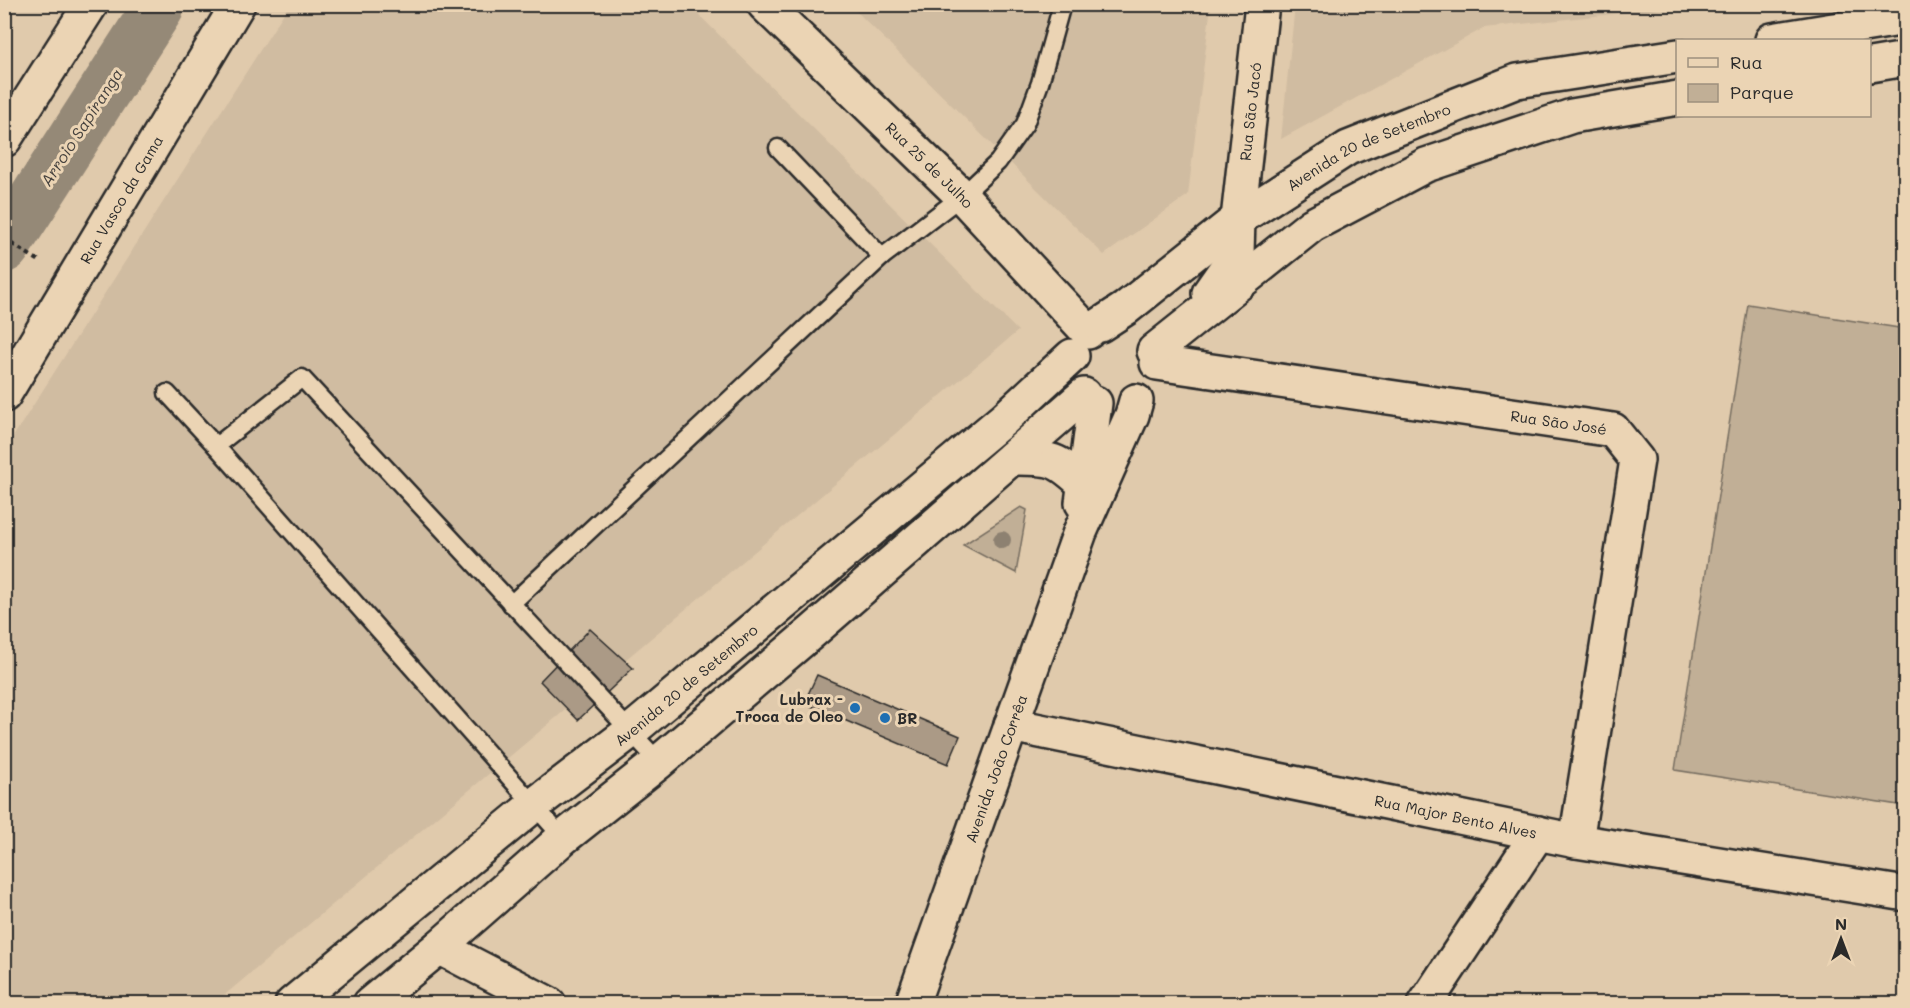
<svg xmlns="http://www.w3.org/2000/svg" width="1910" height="1008" font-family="Mali,sans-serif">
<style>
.built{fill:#d0bca1}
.green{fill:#c1af96;stroke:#766d60;stroke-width:1.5}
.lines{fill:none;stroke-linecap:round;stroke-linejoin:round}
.river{stroke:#958977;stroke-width:52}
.building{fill:#ab9a86;stroke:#2b2b2b;stroke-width:1.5}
.service-casing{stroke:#2b2b2b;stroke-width:21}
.minor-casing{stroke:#2b2b2b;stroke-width:38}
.secondary-casing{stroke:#2b2b2b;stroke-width:38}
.path{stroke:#2b2b2b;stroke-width:4;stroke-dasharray:4.5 4.5;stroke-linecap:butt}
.service{stroke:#ebd4b4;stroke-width:16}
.minor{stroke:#ebd4b4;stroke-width:33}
.secondary{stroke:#ebd4b4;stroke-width:33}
.tree{fill:#8d8171}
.poi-dot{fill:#1f6fb2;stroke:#ebd4b4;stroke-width:2}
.labels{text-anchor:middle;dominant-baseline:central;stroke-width:6;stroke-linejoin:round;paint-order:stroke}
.street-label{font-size:15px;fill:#2b2b2b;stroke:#ebd4b4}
.poi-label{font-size:15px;font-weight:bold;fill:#2b2b2b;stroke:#ebd4b4;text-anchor:end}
.water-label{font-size:16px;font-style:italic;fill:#46423e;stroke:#ebd4b4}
</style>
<rect width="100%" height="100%" fill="#e0caac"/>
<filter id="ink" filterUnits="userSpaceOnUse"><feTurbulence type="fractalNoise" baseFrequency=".0167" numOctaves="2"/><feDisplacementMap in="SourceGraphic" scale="12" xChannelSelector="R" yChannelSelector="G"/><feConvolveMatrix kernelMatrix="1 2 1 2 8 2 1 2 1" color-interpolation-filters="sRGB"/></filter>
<g filter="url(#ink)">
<g class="built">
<path d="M 289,5 L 689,5 L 1018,331 L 215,1003 L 5,1003 L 4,451 Z"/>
<path d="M 850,5 L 1211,5 L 1188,195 L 1104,255 Z"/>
<path d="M 1295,5 L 1295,4 L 1695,5 L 1484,28 L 1281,139 Z"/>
</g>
<g class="green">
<path d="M 1748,304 L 1905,329 L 1905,806 L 1675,770 Z"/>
<path d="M 1021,507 L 1027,510 L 1016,573 L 963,545 Z"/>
</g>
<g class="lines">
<path class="river" d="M 4,247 L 158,8"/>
</g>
<g class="building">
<path d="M 590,629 L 633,668 L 578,720 L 540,681 Z"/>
<path d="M 817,675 L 960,736 L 948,764 L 804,703 Z"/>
</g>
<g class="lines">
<defs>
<g id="service">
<path d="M 882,257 L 962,196 L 998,162 L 1025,124 L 1040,83 L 1061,8 L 1060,4"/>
<path d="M 167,393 L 216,446"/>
<path d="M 511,604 L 882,257 L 778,148"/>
<path d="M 563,838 L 216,446 L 302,378 L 659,762"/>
</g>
<g id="minor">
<path id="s1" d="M 764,4 L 962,196 L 1088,332"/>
<path d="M 4,140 L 91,4"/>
<path id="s2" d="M 1238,219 L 1262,4"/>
<path id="s3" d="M 1157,363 L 1613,430 L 1637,460 L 1576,841"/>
<path id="s4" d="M 4,395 L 238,4"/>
<path d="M 439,947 L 549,1004"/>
<path d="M 1425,1004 L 1538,833"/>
</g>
<g id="secondary">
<path d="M 1772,40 L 1906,18"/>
<path d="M 1870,65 L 1906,59"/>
<path d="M 1209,293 L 1237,253 L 1238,219"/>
<path id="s5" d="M 1100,325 L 1126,308 L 1238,219 L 1348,148 L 1517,81 L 1678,56"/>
<path d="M 1154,351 L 1312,225 L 1426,165 L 1572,116 L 1678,98"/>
<path d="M 1012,458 C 1051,458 1055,457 1084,484"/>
<path d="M 1082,503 L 1095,403"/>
<path id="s6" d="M 1011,725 L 1576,841 L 1906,894"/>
<path id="s7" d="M 292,1004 L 534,805 L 631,731 L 1004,419 L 1072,356"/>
<path d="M 370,1004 L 439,947 L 563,838 L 659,762 L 812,632 L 1084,395"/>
<path id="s8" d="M 912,1004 L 1080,532 L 1132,415 L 1136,401"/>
</g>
</defs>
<use href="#service" class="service-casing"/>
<use href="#minor" class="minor-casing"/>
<use href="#secondary" class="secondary-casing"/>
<path class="path" d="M 4,239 L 41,262"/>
<use href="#service" class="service"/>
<use href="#minor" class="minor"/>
<use href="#secondary" class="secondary"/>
</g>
<circle class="tree" cx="1002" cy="540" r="9"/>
</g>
<g class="poi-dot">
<circle cx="855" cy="708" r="6"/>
<circle cx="885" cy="718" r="6"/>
</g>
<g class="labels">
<g class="street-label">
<text stroke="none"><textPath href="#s2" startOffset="108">Rua São Jacó</textPath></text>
<text stroke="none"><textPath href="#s5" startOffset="324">Avenida 20 de Setembro</textPath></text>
<text stroke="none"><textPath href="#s1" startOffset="231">Rua 25 de Julho</textPath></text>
<text stroke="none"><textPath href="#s4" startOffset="228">Rua Vasco da Gama</textPath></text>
<text stroke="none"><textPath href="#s3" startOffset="406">Rua São José</textPath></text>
<text stroke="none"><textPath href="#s7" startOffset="507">Avenida 20 de Setembro</textPath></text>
<text stroke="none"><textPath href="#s8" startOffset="250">Avenida João Corrêa</textPath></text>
<text stroke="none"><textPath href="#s6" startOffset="454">Rua Major Bento Alves</textPath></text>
</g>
<g class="poi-label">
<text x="843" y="699">Lubrax -<tspan x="843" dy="17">Troca de Oleo</tspan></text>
<text x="897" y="718" text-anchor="start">BR</text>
</g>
<g class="water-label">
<text transform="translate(81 127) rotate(-57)">Arroio Sapiranga</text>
</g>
</g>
<rect width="1910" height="1008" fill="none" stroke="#ebd4b4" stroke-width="24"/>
<rect x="12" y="12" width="1886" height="984" fill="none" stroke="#2b2b2b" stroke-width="2" filter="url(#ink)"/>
<rect x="1676" y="39" width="195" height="78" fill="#ebd4b4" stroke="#9e907d" stroke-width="1.5"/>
<rect x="1688" y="58" width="30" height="9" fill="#ebd4b4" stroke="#9e907d" stroke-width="1.5"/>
<text x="1730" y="69" font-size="18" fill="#2b2b2b">Rua</text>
<rect x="1688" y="84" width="30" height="18" fill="#c1af96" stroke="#9e907d" stroke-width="1.5"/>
<text x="1730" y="99" font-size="18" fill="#2b2b2b">Parque</text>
<g transform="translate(1841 939)" stroke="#ebd4b4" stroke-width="4.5" paint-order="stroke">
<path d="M0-4.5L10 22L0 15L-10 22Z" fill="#2b2b2b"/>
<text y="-9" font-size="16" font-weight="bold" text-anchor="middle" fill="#2b2b2b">N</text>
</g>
</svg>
